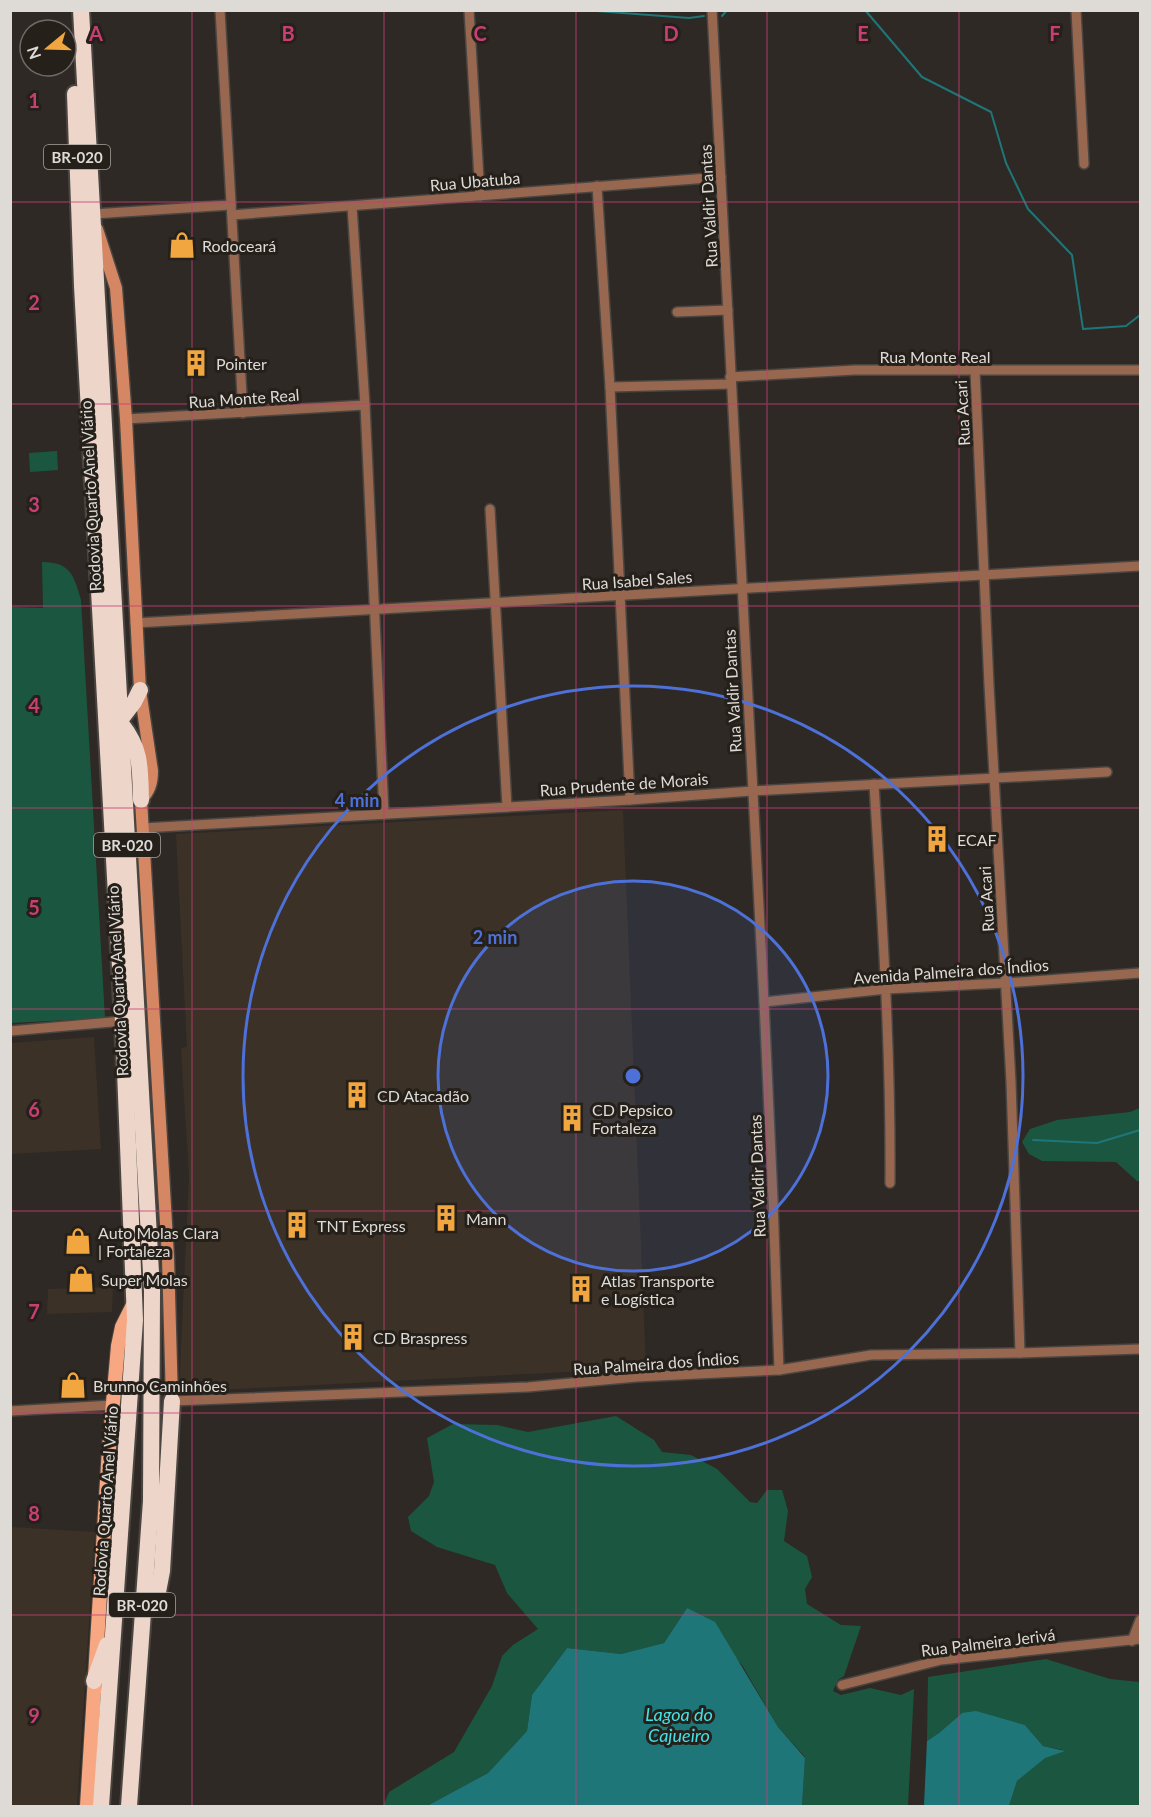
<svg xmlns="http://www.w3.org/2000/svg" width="1151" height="1817" font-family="Lato,sans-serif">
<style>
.built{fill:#3b3127}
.green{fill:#1b5740}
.water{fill:#1f7679}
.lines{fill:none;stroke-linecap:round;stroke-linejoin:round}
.stream{stroke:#1f7679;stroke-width:2}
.street-casing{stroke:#4a4541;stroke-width:12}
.secondary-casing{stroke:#4a4541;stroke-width:15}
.primary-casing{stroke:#4a4541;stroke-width:16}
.highway-casing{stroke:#4a4541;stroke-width:20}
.street{stroke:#976750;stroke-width:9}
.secondary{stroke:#d48762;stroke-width:12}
.primary{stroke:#f7a782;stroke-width:14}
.highway{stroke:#edd5c9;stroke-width:16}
.grid{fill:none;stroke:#c83f74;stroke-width:1.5;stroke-opacity:0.55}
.ring{fill:none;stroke:#4d71d8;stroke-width:3}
.labels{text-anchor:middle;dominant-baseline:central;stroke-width:6;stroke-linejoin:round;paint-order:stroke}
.shield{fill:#25201a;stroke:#a6a39e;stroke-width:1.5}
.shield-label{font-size:15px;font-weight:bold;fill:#dedbd7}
.street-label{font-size:16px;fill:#dedbd7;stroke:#25201a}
.poi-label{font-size:16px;fill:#dedbd7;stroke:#25201a;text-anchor:start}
.water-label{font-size:18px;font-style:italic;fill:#41e2e8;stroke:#25201a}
.grid-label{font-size:20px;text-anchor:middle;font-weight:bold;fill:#c83f74;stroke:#25201a;stroke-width:6;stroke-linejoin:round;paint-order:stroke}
.centre{fill:#4d71d8;stroke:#25201a;stroke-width:3}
.ring-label{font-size:18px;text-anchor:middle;font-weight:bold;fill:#4d71d8;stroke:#25201a;stroke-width:6;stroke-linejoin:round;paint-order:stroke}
</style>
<rect width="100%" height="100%" fill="#2e2924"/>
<g class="built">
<path d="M 623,810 L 646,1368 L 179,1392 L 189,1176 L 181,1048 L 187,1047 L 176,834 Z"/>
<path d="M 94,1037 L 101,1149 L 11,1154 L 11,1043 Z"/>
<path d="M 113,1287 L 112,1312 L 47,1314 L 48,1289 Z"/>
<path d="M 10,1527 L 95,1532 L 77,1806 L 11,1806 Z"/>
</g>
<g class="green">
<path d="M 57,451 L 58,470 L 30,472 L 29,453 Z"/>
<path d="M 42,562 C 71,562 74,576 81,600 L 105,1018 L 11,1023 L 11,607 L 43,608 Z"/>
<path d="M 1140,1108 L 1140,1181 L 1137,1181 L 1116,1162 L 1042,1161 L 1029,1154 L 1022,1142 L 1030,1129 L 1057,1120 L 1130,1112 Z"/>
<path d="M 616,1416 L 654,1440 L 662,1452 L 691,1455 L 717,1469 L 750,1502 L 757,1503 L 767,1490 L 782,1490 L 788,1511 L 784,1541 L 807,1556 L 812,1577 L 805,1589 L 807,1604 L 841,1625 L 861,1626 L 844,1676 L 838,1680 L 833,1691 L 841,1695 L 870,1688 L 901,1695 L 914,1689 L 908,1806 L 802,1806 L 805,1757 L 778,1727 L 742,1665 L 687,1608 L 664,1643 L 621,1654 L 567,1648 L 532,1695 L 527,1731 L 488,1773 L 427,1806 L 383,1806 L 389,1792 L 454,1752 L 492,1686 L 502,1656 L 513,1645 L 538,1629 L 507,1593 L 495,1565 L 437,1547 L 411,1531 L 408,1517 L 429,1496 L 434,1482 L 427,1438 L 453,1424 L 497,1425 L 528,1432 Z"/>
<path d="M 1046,1659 L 1110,1679 L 1140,1682 L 1140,1806 L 1009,1806 L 1017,1781 L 1045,1757 L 1063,1750 L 1043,1746 L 1025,1725 L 962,1713 L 939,1733 L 927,1741 L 928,1677 Z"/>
</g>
<g class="water">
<path d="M 687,1608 L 715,1622 L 778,1727 L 805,1758 L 802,1806 L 427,1806 L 488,1773 L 527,1731 L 532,1695 L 567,1648 L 621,1654 L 664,1643 Z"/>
<path d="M 976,1711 L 1025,1725 L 1043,1746 L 1065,1751 L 1045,1758 L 1017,1781 L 1009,1806 L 924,1805 L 927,1741 L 939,1733 L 962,1713 Z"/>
</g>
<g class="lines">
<g class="stream">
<path d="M 583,10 L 689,18 L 704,16"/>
<path d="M 865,10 L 922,77 L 991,112 L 1006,163 L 1028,209 L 1072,255 L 1083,329 L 1126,326 L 1140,315"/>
<path d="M 722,16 L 727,10"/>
<path d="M 1033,1140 L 1097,1143 L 1140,1130"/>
</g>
<defs>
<g id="street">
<path d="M 220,10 L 243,413"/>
<path d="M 469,10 L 480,196"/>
<path d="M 712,10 L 764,1002 L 773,1200 L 779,1370"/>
<path d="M 1076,10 L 1084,164"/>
<path d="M 597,186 L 610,387 L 630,800"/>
<path d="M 352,206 L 365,405 L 384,813"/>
<path d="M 93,214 L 231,205"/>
<path d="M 232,215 L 721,177"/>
<path d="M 677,312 L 728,310"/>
<path d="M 975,371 L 989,685 L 1011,1082 L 1020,1353"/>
<path d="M 730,377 L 855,370 L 1140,370"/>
<path d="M 610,387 L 731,384"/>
<path d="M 126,419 L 365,405"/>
<path d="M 490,509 L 507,807"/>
<path d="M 135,623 L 1140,566"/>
<path d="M 874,784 C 882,917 891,1049 890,1183"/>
<path d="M 143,828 L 630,800 L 752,791 L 1107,772"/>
<path d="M 764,1002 L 887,989 L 1005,983 L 1140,973"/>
<path d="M 10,1031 L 123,1021"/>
<path d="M 172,1401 L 528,1387 L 637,1377 L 779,1370 L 871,1355 L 1020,1353 L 1140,1349"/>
<path d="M 10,1411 L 113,1405"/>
<path d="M 1132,1641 L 1140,1620"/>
<path d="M 842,1685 L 941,1660 L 1140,1639"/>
</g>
<path id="secondary" d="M 97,229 L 116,288 L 126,419 L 140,690 L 152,771 C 152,784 149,791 141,800 L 168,1257 L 172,1401"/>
<path id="primary" d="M 87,1806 L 109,1448 L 118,1346 L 122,1327 L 134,1303"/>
<g id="highway">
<path d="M 81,10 L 152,1291 L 151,1501 L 129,1806"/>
<path d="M 75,94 L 82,286 L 123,1021 L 135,1320 L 101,1806"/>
<path d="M 121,719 L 134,702 L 140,690"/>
<path d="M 122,725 C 142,750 140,770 141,800"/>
<path d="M 142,1609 L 158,1592 L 162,1571 L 172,1401"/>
<path d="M 94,1681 L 107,1645"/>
</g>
</defs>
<use href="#street" class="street-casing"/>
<use href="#secondary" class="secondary-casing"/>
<use href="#primary" class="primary-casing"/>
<use href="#highway" class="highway-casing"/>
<use href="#street" class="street"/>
<use href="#secondary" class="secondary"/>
<use href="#primary" class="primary"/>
<use href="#highway" class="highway"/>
</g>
<path class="grid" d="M 192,10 L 192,1806M 384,10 L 384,1806M 576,10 L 576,1806M 767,10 L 767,1806M 959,10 L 959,1806M 10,202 L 1140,202M 10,404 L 1140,404M 10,606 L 1140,606M 10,808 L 1140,808M 10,1009 L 1140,1009M 10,1211 L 1140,1211M 10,1413 L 1140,1413M 10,1615 L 1140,1615"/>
<circle cx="633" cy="1076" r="195" fill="#4d71d8" fill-opacity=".12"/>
<g class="ring">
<circle cx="633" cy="1076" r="195"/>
<circle cx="633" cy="1076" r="390"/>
</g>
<defs>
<symbol id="shop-bare" viewBox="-9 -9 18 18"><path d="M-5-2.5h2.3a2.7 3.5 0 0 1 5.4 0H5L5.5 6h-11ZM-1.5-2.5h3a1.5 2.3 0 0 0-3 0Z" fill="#f1a640" stroke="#25201a" stroke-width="2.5" paint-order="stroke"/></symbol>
<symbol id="building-bare" viewBox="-9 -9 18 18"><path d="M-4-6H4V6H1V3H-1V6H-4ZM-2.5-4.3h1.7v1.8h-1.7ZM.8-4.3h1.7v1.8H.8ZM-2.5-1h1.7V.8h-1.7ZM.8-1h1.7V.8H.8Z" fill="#f1a640" stroke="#25201a" stroke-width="2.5" paint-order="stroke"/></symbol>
</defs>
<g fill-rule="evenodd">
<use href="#shop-bare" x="163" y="226" width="38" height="38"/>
<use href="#building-bare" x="177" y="344" width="38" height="38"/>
<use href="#building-bare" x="918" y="820" width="38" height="38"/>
<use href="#building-bare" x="338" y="1076" width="38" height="38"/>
<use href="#building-bare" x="553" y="1099" width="38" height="38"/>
<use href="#building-bare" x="427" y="1199" width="38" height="38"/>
<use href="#building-bare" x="278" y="1206" width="38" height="38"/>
<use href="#shop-bare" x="59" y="1222" width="38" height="38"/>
<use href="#shop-bare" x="62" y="1260" width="38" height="38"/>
<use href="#building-bare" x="562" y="1270" width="38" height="38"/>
<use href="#building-bare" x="334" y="1318" width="38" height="38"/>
<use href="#shop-bare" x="54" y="1366" width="38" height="38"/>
</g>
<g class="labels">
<g class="shield">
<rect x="44" y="145" width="66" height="24" rx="4.5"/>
<rect x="94" y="833" width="66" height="24" rx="4.5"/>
<rect x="109" y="1593" width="66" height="24" rx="4.5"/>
</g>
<g class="shield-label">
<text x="77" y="157">BR-020</text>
<text x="127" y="845">BR-020</text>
<text x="142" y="1605">BR-020</text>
</g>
<g class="street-label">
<text transform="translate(475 181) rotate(-5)">Rua Ubatuba</text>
<text transform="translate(708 206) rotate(-93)">Rua Valdir Dantas</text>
<text x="935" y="356">Rua Monte Real</text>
<text transform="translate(244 398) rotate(-4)">Rua Monte Real</text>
<text transform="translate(962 413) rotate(-93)">Rua Acari</text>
<text transform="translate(90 496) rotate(-93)">Rodovia Quarto Anel Viário</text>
<text transform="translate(637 580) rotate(-4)">Rua Isabel Sales</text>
<text transform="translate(732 691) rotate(-93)">Rua Valdir Dantas</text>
<text transform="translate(624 784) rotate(-4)">Rua Prudente de Morais</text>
<text transform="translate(986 899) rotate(-93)">Rua Acari</text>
<text transform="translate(951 971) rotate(-4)">Avenida Palmeira dos Índios</text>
<text transform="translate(117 981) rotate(-93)">Rodovia Quarto Anel Viário</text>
<text transform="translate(757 1176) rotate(-92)">Rua Valdir Dantas</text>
<text transform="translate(656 1363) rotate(-4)">Rua Palmeira dos Índios</text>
<text transform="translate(105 1501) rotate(-86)">Rodovia Quarto Anel Viário</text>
<text transform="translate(988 1642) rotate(-7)">Rua Palmeira Jerivá</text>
</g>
<g class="poi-label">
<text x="202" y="245">Rodoceará</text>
<text x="216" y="363">Pointer</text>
<text x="957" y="839">ECAF</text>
<text x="377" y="1095">CD Atacadão</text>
<text x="592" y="1109">CD Pepsico<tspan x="592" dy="18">Fortaleza</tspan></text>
<text x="466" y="1218">Mann</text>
<text x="317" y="1225">TNT Express</text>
<text x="98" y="1232">Auto Molas Clara<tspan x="98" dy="18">| Fortaleza</tspan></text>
<text x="101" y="1279">Super Molas</text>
<text x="601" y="1280">Atlas Transporte<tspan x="601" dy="18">e Logística</tspan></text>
<text x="373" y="1337">CD Braspress</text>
<text x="93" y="1385">Brunno Caminhões</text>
</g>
<g class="water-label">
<text x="679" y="1714">Lagoa do<tspan x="679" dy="21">Cajueiro</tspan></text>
</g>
</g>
<g class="grid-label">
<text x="96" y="41">A</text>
<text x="288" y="41">B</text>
<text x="480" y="41">C</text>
<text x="671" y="41">D</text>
<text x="863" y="41">E</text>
<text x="1055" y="41">F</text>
<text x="34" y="108">1</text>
<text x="34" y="310">2</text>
<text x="34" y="512">3</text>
<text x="34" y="713">4</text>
<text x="34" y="915">5</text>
<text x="34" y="1117">6</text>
<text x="34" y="1319">7</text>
<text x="34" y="1521">8</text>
<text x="34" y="1723">9</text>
</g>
<circle cx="633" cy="1076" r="9" class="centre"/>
<g class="ring-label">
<text x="357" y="807">4 min</text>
<text x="495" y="944">2 min</text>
</g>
<rect width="1151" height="1817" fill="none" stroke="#dedbd7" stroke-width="24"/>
<g transform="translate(48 48) rotate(251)"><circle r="28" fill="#25201a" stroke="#6f6b66" stroke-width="1.5"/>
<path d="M0-4.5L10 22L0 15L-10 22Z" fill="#f1a640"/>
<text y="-9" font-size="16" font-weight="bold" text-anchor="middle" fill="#dedbd7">N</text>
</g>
</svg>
